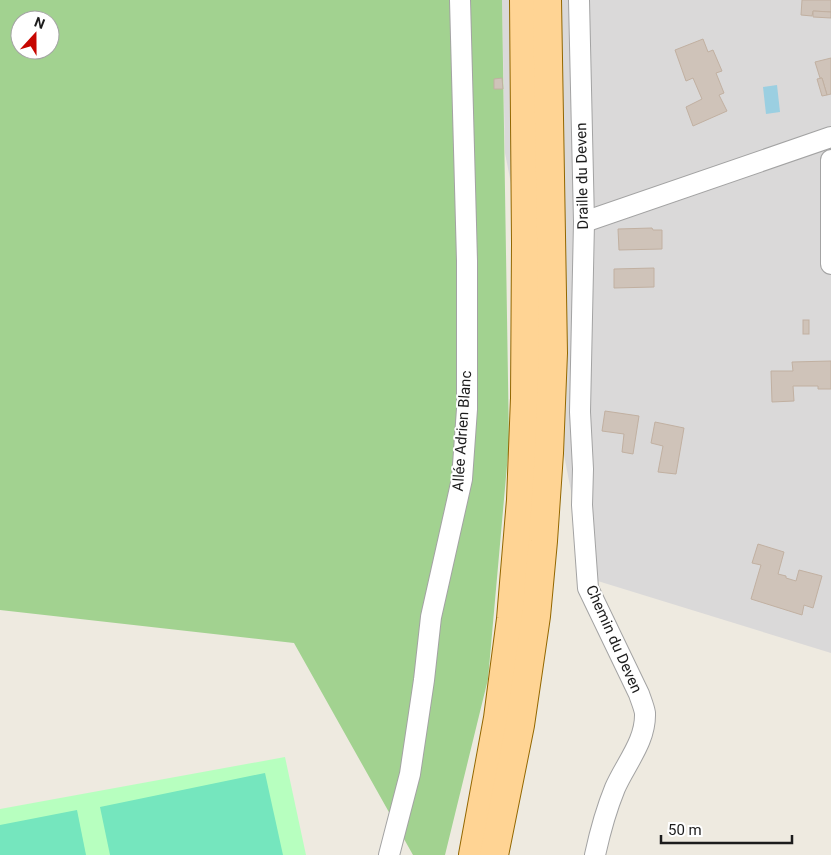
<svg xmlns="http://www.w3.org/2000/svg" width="831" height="855" font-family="Roboto,sans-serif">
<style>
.residential{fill:#dad9d9}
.forest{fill:#a2d290;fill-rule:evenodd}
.park{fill:#b7ffbf}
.pitch{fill:#75e6be}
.water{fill:#9bcfe1}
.building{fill:#cfc3b9;stroke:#c1b0a1}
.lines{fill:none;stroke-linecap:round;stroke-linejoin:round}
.minor-casing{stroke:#a3a3a3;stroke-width:22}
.primary-casing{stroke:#936700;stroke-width:30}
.minor{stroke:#fff;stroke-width:20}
.primary{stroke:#ffd494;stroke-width:28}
.labels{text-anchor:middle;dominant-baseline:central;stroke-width:4;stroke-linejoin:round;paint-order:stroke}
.street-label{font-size:15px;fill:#1c1c1c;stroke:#fff}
</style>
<rect width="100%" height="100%" fill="#eeeae0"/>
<path class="residential" d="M 502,0 L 831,0 L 831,653 L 588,578 L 505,153 Z"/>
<path class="forest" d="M 0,0 L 502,0 L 509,443 L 488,679 L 445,855 L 413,855 L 294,643 L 0,610 ZM 20,20 L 50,20 L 50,50 L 20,50 Z"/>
<path class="park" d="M 285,757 L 306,855 L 0,855 L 0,809 Z"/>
<g class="pitch">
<path d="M 265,773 L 283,855 L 110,855 L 100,807 Z"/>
<path d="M 77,810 L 86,855 L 0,855 L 0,825 Z"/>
</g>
<path class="water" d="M 777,85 L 780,112 L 766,114 L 763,87 Z"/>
<g class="building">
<path d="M 802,0 L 831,0 L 831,12 L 813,11 L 812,16 L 801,15 Z"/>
<path d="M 813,11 L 831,12 L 831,18 L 813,17 Z"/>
<path d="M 703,39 L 708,52 L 713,50 L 722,71 L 716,73 L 724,93 L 719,95 L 727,111 L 693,126 L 686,107 L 702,99 L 693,78 L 686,81 L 675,50 Z"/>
<path d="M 831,58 L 831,94 L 827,95 L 822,78 L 820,78 L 815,62 Z"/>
<path d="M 502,78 L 503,89 L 494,89 L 494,79 Z"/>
<path d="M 822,78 L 827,95 L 822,96 L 817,79 Z"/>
<path d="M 652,228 L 653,230 L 662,230 L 662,249 L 619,250 L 618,229 Z"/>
<path d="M 654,268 L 654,287 L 614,288 L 614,269 Z"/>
<rect x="803" y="320" width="6" height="14"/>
<path d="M 831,361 L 831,389 L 818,389 L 818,386 L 793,386 L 794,401 L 772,402 L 771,371 L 793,371 L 792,362 Z"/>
<path d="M 605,411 L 639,416 L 633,454 L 622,452 L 624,434 L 602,431 Z"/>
<path d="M 655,422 L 684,428 L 676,474 L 658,472 L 663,446 L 651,443 Z"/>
<path d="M 758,544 L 784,552 L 778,574 L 786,576 L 786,578 L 796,581 L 799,570 L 822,576 L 813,608 L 804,605 L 802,615 L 751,599 L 761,565 L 752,563 Z"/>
</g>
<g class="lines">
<defs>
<g id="minor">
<path d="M 579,0 L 584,222 L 580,412 L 583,469 L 582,505 L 588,588 L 639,694 C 641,700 644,707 645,713 C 646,741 626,763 615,788 C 606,810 600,832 595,855"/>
<path d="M 831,160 L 831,264"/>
<path d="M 584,222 L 831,137"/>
<path d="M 389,855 L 410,774 L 424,680 L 431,617 L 462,479 L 467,409 L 467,261 L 460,0"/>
</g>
<g id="primary">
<path d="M 473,855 L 498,718 L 511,619 L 521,500 L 525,398 L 526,244 L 524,0"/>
<path d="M 494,855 L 520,725 L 536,616 L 543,541 L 549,453 L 553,353 L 547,0"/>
</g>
</defs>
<use href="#minor" class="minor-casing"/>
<use href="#primary" class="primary-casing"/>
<use href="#minor" class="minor"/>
<use href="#primary" class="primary"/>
</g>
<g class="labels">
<g class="street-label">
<text transform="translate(582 176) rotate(-91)">Draille du Deven</text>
<text transform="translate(462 431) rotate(-86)">Allée Adrien Blanc</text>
<text transform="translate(614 639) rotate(66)">Chemin du Deven</text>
</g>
</g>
<g transform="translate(35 35) rotate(21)"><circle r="24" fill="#ffffff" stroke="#a4a4a4"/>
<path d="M0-4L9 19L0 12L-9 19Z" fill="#c70600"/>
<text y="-8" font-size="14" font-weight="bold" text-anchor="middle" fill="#1c1c1c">N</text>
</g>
<path d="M661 835v8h131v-8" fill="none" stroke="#1c1c1c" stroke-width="2.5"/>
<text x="668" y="835" font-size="15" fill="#1c1c1c" stroke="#ffffff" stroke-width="4" paint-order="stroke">50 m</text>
</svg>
